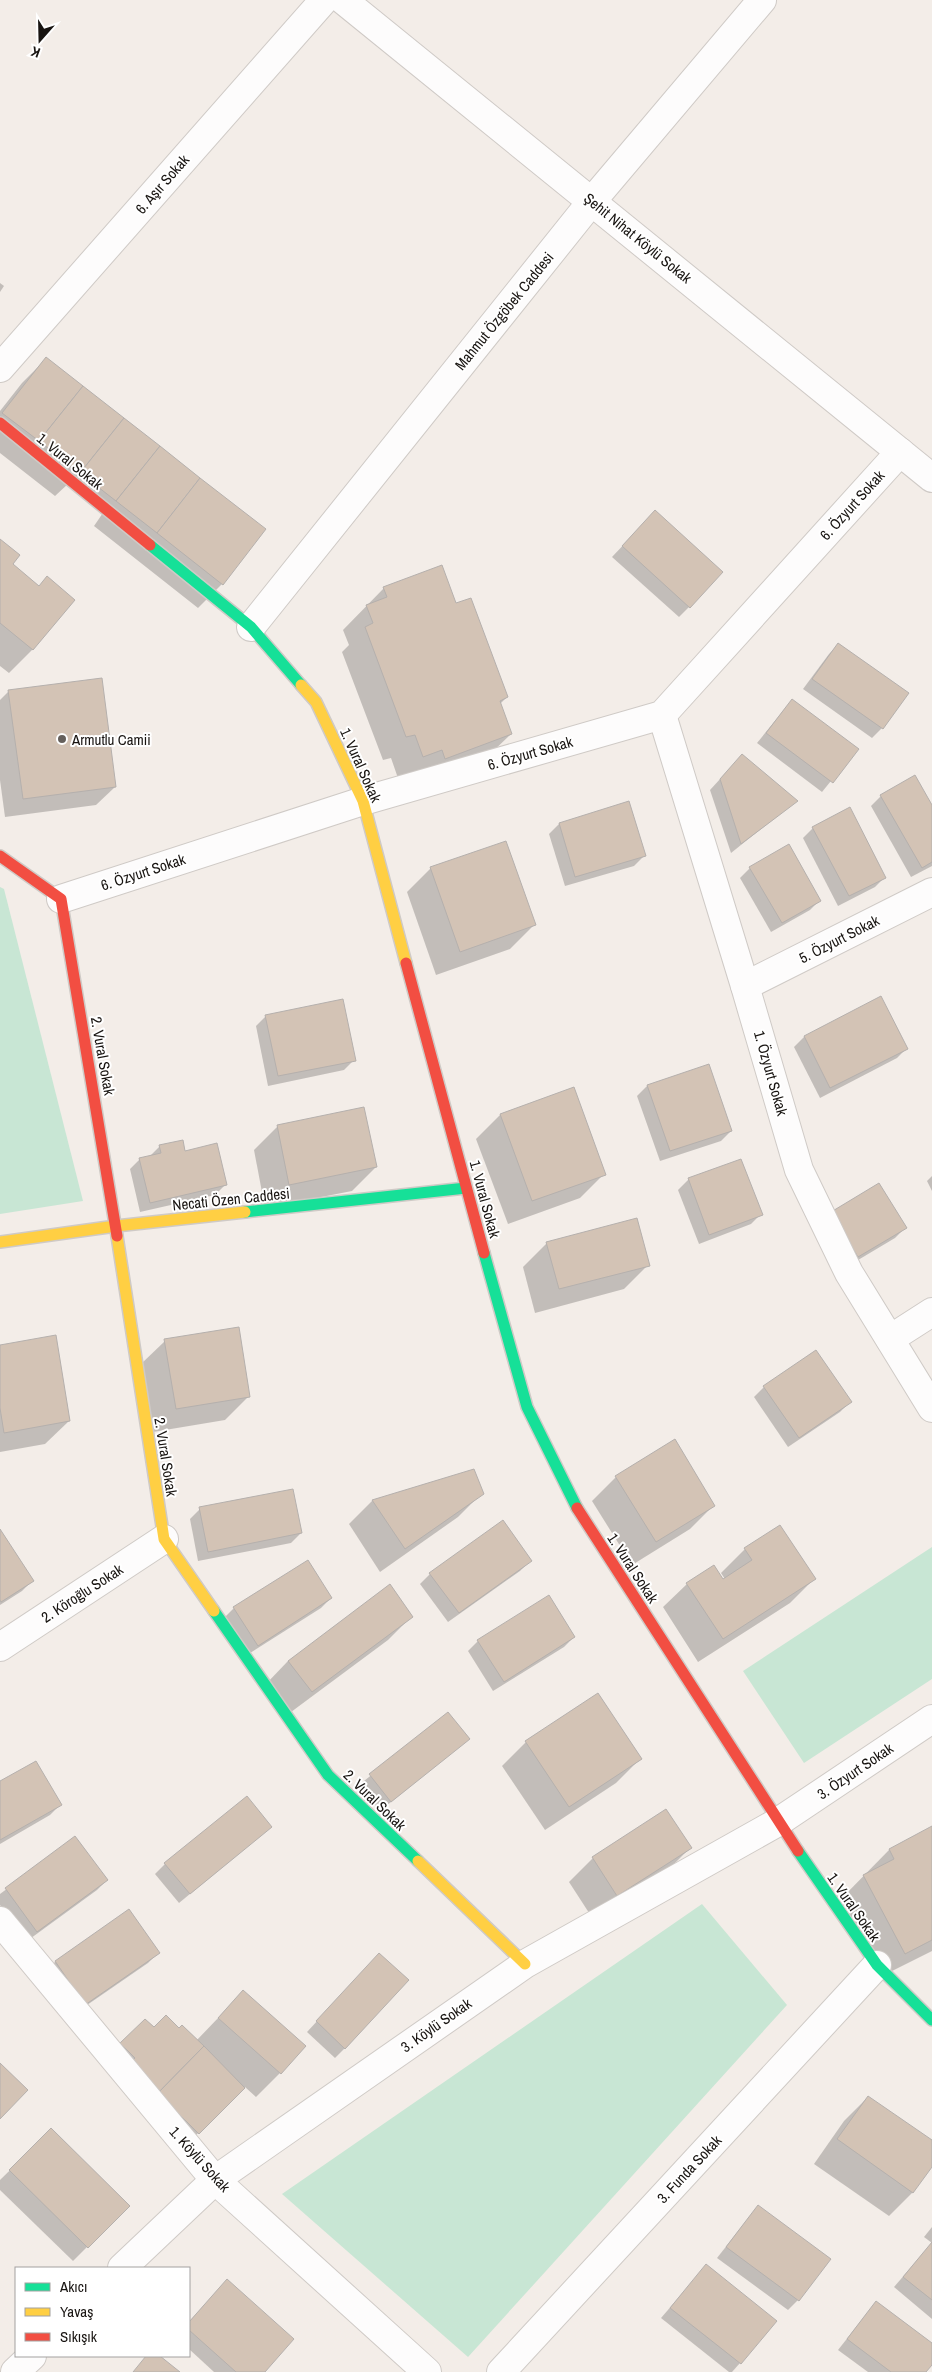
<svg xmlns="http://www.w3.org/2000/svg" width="932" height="2372" font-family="'Archivo Narrow',sans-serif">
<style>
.green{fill:#c8e6d4}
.shadow{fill:#0003}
.building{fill:#d3c3b5;stroke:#b5b0ad}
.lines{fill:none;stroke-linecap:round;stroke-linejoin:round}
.street-casing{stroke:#cfcac6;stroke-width:30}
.fast-casing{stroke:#cfcac6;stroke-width:14}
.slow-casing{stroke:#cfcac6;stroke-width:14}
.jam-casing{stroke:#cfcac6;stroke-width:14}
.street{stroke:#fdfcfc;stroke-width:28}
.fast{stroke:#16e098;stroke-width:11}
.slow{stroke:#ffcf43;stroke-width:11}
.jam{stroke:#f24e42;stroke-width:11}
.poi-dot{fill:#65605c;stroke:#fff;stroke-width:2}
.labels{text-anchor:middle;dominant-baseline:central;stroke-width:4;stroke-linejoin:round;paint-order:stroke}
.street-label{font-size:15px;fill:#181411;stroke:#fff}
.poi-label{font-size:15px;fill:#181411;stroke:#fff;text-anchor:start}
</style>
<rect width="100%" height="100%" fill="#f3ede8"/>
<g class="green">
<path d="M 0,887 L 4,889 L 83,1201 L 0,1214 Z"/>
<path d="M 932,1547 L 932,1679 L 804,1763 L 743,1671 Z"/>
<path d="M 702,1904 L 787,2005 L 468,2357 L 282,2194 Z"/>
</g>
<g class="shadow">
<path d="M 0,283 L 4,286 L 0,292 Z"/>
<path d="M 46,359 L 222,584 L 198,608 L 94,526 L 105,510 L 69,483 L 55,496 L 0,453 L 0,411 L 22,383 Z"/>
<path d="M 645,522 L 689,607 L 679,617 L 612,557 Z"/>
<path d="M 0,541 L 11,565 L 38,587 L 33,649 L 9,673 L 0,666 Z"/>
<path d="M 384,588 L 456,605 L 507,697 L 499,705 L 511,734 L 487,757 L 399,781 L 391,758 L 383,760 L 342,652 L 349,645 L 343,630 Z"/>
<path d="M 839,644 L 907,693 L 882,728 L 872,738 L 803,689 L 829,654 Z"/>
<path d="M 9,691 L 115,787 L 96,805 L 5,817 L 0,780 L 0,700 Z"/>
<path d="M 792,700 L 857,749 L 822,792 L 757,743 Z"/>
<path d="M 732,766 L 796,801 L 731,853 L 710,790 Z"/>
<path d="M 881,796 L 932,808 L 932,866 L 911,877 L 871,806 Z"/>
<path d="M 559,824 L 645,855 L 634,866 L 565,886 L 549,834 Z"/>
<path d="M 813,828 L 885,877 L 875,887 L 838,906 L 803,838 Z"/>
<path d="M 431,868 L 534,925 L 510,949 L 436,975 L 407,892 Z"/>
<path d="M 750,868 L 820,900 L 810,910 L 771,932 L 740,878 Z"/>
<path d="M 881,998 L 907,1048 L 897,1058 L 820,1098 L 794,1047 L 804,1037 Z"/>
<path d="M 266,1016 L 354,1060 L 344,1070 L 268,1086 L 256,1026 Z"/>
<path d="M 647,1086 L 731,1131 L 721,1141 L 660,1161 L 637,1096 Z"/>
<path d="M 573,1089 L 604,1174 L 580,1198 L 508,1224 L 476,1139 L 500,1115 Z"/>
<path d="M 278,1126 L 376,1167 L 352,1191 L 265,1208 L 254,1150 Z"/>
<path d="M 160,1146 L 184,1152 L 225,1185 L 215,1195 L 140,1212 L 130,1169 L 140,1159 L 149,1157 Z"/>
<path d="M 741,1160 L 761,1214 L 751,1224 L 699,1244 L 678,1190 L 688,1180 Z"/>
<path d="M 932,1176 L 932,1191 L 927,1181 Z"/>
<path d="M 822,1223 L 905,1228 L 895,1238 L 848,1266 Z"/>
<path d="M 547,1243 L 648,1265 L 624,1289 L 535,1313 L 523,1267 Z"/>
<path d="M 165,1341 L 249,1396 L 225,1420 L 153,1432 L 141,1364 Z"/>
<path d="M 0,1346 L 69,1421 L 45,1444 L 0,1452 Z"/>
<path d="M 764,1387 L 850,1402 L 840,1412 L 788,1447 L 754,1397 Z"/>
<path d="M 473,1471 L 482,1493 L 458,1517 L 380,1572 L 349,1524 L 372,1501 Z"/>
<path d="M 616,1477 L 714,1505 L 690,1529 L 632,1565 L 592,1501 Z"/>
<path d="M 200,1509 L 301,1533 L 291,1543 L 198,1561 L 190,1519 Z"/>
<path d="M 0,1532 L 32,1581 L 22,1591 L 0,1605 Z"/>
<path d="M 745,1549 L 814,1579 L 790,1603 L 698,1662 L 663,1607 L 687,1584 L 725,1579 L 721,1573 Z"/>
<path d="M 530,1561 L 520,1571 L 448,1622 L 420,1584 L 430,1574 Z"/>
<path d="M 331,1598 L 321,1608 L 247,1655 L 224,1618 L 234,1608 Z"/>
<path d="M 412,1616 L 388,1640 L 287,1715 L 265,1685 L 288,1661 Z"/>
<path d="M 574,1637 L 564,1647 L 493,1691 L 468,1651 L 478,1641 Z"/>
<path d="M 448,1714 L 468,1739 L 380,1811 L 359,1785 Z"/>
<path d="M 526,1742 L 640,1759 L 616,1783 L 545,1830 L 502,1766 Z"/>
<path d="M 0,1782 L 60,1805 L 50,1815 L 0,1844 Z"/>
<path d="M 271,1827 L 179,1903 L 155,1874 L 165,1864 Z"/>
<path d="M 932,1827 L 932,1951 L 880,1977 L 840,1900 L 889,1850 Z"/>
<path d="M 75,1838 L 107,1880 L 97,1890 L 27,1941 L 0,1905 L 0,1894 Z"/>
<path d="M 690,1848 L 666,1872 L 593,1919 L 569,1882 L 593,1858 Z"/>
<path d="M 129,1911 L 158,1953 L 148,1963 L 74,2014 L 45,1972 L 55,1962 Z"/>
<path d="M 369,1965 L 345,2048 L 335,2058 L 307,2032 Z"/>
<path d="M 243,1992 L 280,2073 L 256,2097 L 245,2087 L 188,2143 L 111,2054 L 145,2020 L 154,2029 L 179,2030 L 196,2041 Z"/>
<path d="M 868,2097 L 932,2142 L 932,2165 L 913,2192 L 889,2216 L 814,2164 L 844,2121 Z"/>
<path d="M 51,2130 L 128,2206 L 73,2261 L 0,2190 L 0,2180 Z"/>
<path d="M 758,2206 L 798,2300 L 788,2310 L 717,2258 Z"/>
<path d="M 932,2227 L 932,2243 L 924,2237 Z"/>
<path d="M 932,2243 L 932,2319 L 894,2287 Z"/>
<path d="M 706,2266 L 740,2363 L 732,2372 L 729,2372 L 661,2318 Z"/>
<path d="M 217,2291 L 263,2372 L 214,2372 L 189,2349 L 189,2322 Z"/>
<path d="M 876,2302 L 932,2345 L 932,2363 L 925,2372 L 868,2372 L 838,2350 Z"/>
</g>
<g class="building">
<path d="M 46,357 L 83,386 L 39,441 L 2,413 Z"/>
<path d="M 83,386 L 124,418 L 80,473 L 39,441 Z"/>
<path d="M 124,418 L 160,446 L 116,501 L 80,473 Z"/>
<path d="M 160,446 L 200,478 L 157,533 L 116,501 Z"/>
<path d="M 200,478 L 266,529 L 223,585 L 157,533 Z"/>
<path d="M 655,510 L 723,572 L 690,608 L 622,546 Z"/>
<path d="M 0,539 L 20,555 L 13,564 L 39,586 L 47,576 L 75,600 L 33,650 L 0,623 Z"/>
<path d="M 442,565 L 456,603 L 471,598 L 508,697 L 500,701 L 512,734 L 445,759 L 442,750 L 423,757 L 415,735 L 406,737 L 365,627 L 373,623 L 366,605 L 387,597 L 383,587 Z"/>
<path d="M 838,643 L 909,693 L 883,729 L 812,679 Z"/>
<path d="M 102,678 L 116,787 L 23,799 L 8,690 Z"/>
<path d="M 792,699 L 859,749 L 833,783 L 766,733 Z"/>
<path d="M 742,754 L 798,801 L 741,844 L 720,779 Z"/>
<path d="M 915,775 L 932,805 L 932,862 L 922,868 L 880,795 Z"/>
<path d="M 629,801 L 646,856 L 575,877 L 559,823 Z"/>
<path d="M 850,807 L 886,878 L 849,896 L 812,827 Z"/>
<path d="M 506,841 L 536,925 L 460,952 L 430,867 Z"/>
<path d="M 789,844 L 821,901 L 782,923 L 749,867 Z"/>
<path d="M 881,996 L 908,1049 L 830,1088 L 804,1036 Z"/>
<path d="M 343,999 L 356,1061 L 278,1076 L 265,1015 Z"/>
<path d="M 709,1064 L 732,1131 L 670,1151 L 647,1085 Z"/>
<path d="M 574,1087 L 606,1175 L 532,1201 L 500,1114 Z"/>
<path d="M 364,1107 L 377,1167 L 289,1185 L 277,1125 Z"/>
<path d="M 183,1140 L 185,1151 L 217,1143 L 227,1185 L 150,1203 L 139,1158 L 161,1153 L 159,1145 Z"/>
<path d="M 741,1159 L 763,1215 L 709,1235 L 688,1178 Z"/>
<path d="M 879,1183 L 907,1228 L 858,1257 L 831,1212 Z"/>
<path d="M 637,1218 L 650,1266 L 559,1289 L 546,1242 Z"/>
<path d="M 239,1327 L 250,1397 L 176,1409 L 164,1339 Z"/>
<path d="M 56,1335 L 70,1421 L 4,1433 L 0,1408 L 0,1345 Z"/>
<path d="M 816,1350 L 852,1402 L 799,1438 L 763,1386 Z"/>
<path d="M 675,1439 L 715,1506 L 656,1542 L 615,1476 Z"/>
<path d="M 474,1469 L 484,1494 L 405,1549 L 372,1500 Z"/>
<path d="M 293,1489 L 302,1533 L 208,1552 L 199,1507 Z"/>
<path d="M 503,1520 L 532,1561 L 459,1613 L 429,1573 Z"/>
<path d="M 780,1525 L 816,1579 L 723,1639 L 686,1583 L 714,1565 L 723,1579 L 752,1560 L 744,1548 Z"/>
<path d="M 0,1529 L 34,1581 L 1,1602 L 0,1600 Z"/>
<path d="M 308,1560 L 332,1598 L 258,1646 L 233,1607 Z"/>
<path d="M 390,1584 L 413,1617 L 312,1692 L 288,1661 Z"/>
<path d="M 549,1595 L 575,1637 L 504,1682 L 477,1640 Z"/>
<path d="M 598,1693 L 642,1759 L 569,1807 L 525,1741 Z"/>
<path d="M 448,1712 L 470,1739 L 391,1802 L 369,1774 Z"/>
<path d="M 36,1761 L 62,1805 L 0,1840 L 0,1781 Z"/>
<path d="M 247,1796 L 272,1827 L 190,1894 L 164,1863 Z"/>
<path d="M 666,1809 L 692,1848 L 617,1896 L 592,1857 Z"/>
<path d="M 932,1826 L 932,1940 L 905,1954 L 863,1875 L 894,1859 L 889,1849 Z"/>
<path d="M 75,1836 L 108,1880 L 37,1932 L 5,1888 Z"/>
<path d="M 129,1909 L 160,1953 L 85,2005 L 55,1961 Z"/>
<path d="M 379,1953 L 409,1980 L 345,2049 L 316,2021 Z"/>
<path d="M 243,1990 L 306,2046 L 281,2074 L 218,2018 Z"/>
<path d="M 166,2015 L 179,2028 L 182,2025 L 204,2046 L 158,2093 L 129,2064 L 135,2058 L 120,2043 L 145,2019 L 154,2027 Z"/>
<path d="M 204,2046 L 245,2088 L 199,2134 L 158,2093 Z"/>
<path d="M 0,2063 L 28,2090 L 0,2119 Z"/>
<path d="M 868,2096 L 932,2140 L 932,2167 L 913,2193 L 837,2139 Z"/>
<path d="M 51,2128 L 130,2206 L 88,2248 L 9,2170 Z"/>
<path d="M 758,2205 L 831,2259 L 799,2301 L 726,2247 Z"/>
<path d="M 932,2242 L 932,2300 L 903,2277 Z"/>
<path d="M 706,2264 L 777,2321 L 741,2364 L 670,2308 Z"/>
<path d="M 227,2279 L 294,2339 L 265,2372 L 236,2372 L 189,2330 L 189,2322 Z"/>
<path d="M 876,2301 L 932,2343 L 932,2365 L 926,2372 L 891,2372 L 847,2339 Z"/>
<path d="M 146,2356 L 160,2356 L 180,2372 L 133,2372 Z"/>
</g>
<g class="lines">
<defs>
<g id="street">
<path d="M 343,0 L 932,478"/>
<path d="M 0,368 L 324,0"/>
<path d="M 251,627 L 592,201 L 762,0"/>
<path d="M 662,715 L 745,986 L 799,1170 L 849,1273 L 932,1408"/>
<path d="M 61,899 L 363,801 L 662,715 L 900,452"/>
<path d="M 745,986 L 932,892"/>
<path d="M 890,1339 L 932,1312"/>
<path d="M 0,1647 L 164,1539"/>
<path d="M 0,1921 L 215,2180 L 427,2372"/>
<path d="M 122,2268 L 215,2180 L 525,1964 L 778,1822 L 932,1719"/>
<path d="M 15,2372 L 32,2356"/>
<path d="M 501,2372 L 877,1965"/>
</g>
<g id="fast">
<path d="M 150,545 L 251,627 L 301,685"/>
<path d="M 245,1212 L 466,1188"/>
<path d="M 484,1253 L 527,1407 L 577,1508"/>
<path d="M 214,1611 L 328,1775 L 418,1861"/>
<path d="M 798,1851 L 877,1965 L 932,2020"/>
</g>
<g id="slow">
<path d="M 301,685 L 316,702 L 363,801 L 406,963"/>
<path d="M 117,1236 L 164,1539 L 214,1611"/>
<path d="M 0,1242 L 116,1226 L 245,1212"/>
<path d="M 418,1861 L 525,1964"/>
</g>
<g id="jam">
<path d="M 0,423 L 150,545"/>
<path d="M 0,856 L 61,899 L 117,1236"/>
<path d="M 406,963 L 484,1253"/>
<path d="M 577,1508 L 798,1851"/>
</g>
</defs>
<use href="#street" class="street-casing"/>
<use href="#fast" class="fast-casing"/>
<use href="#slow" class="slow-casing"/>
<use href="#jam" class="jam-casing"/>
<use href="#street" class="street"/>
<use href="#fast" class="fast"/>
<use href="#slow" class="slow"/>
<use href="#jam" class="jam"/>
</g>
<circle class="poi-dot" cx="62" cy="739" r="5"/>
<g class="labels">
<g class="street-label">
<text transform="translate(162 184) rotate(-49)">6. Aşır Sokak</text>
<text transform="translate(638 238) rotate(39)">Şehit Nihat Köylü Sokak</text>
<text transform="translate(504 311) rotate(-51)">Mahmut Özgöbek Caddesi</text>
<text transform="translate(70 461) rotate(39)">1. Vural Sokak</text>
<text transform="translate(852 505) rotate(-48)">6. Özyurt Sokak</text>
<text transform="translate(530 753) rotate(-16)">6. Özyurt Sokak</text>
<text transform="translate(361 765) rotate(66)">1. Vural Sokak</text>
<text transform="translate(143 872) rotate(-18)">6. Özyurt Sokak</text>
<text transform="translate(839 939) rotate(-27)">5. Özyurt Sokak</text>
<text transform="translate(103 1056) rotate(80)">2. Vural Sokak</text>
<text transform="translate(771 1073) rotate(74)">1. Özyurt Sokak</text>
<text transform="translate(231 1199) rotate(-6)">Necati Özen Caddesi</text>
<text transform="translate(485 1199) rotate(75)">1. Vural Sokak</text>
<text transform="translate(166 1457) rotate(81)">2. Vural Sokak</text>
<text transform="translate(633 1568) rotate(57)">1. Vural Sokak</text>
<text transform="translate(82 1593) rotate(-33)">2. Köroğlu Sokak</text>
<text transform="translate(855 1771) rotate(-34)">3. Özyurt Sokak</text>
<text transform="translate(375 1800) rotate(44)">2. Vural Sokak</text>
<text transform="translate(854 1907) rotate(55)">1. Vural Sokak</text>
<text transform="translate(436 2025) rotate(-35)">3. Köylü Sokak</text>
<text transform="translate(200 2159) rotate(48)">1. Köylü Sokak</text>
<text transform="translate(689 2169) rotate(-47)">3. Funda Sokak</text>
</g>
<g class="poi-label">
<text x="72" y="739">Armutlu Camii</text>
</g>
</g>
<rect x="15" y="2267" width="175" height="90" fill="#ffffff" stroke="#a3a1a0"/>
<rect x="25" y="2283" width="25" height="8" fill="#16e098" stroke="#a3a1a0"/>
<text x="60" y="2292" font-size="15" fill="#181411">Akıcı</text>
<rect x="25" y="2308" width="25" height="8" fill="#ffcf43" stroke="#a3a1a0"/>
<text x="60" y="2317" font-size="15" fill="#181411">Yavaş</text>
<rect x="25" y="2333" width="25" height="8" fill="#f24e42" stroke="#a3a1a0"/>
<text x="60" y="2342" font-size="15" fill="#181411">Sıkışık</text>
<g transform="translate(40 40) rotate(200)" stroke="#ffffff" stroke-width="4" paint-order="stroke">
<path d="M0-4L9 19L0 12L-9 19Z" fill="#181411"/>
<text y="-8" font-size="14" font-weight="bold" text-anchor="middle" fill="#181411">K</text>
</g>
</svg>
